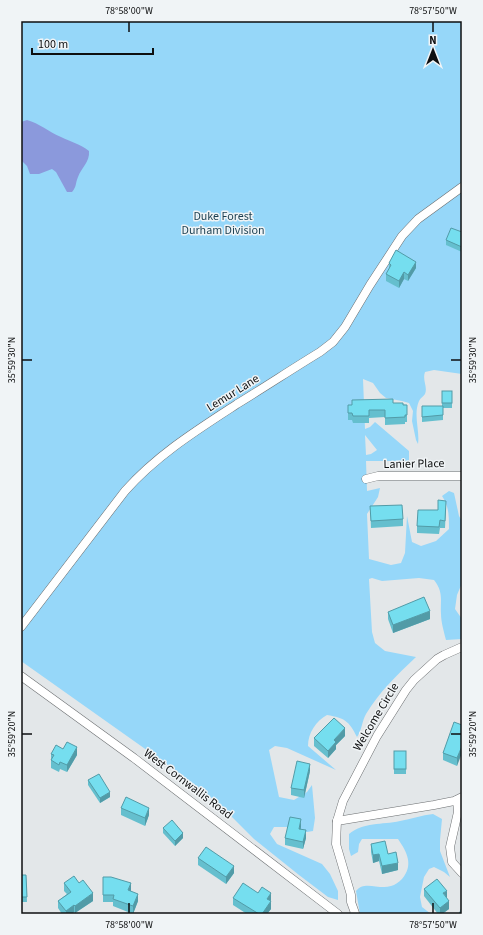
<svg xmlns="http://www.w3.org/2000/svg" width="483" height="935" font-family="'Source Sans 3',sans-serif">
<style>
.green{fill:#96d7f9;fill-rule:evenodd}
.water{fill:#8b99dc}
.lines{fill:none;stroke-linecap:round;stroke-linejoin:round}
.minor-casing{stroke:#6b6e70;stroke-width:9}
.minor{stroke:#fff;stroke-width:8}
.wall{fill:#65bfce}
.shaded-wall{fill:#529ba7}
.building{fill:#75deef;stroke:#529ba7}
.ticks{fill:none;stroke:#0e0f10;stroke-width:1.5}
.labels{text-anchor:middle;dominant-baseline:central;stroke-width:3;stroke-linejoin:round;paint-order:stroke}
.park-label{font-size:12px;fill:#1a3f51;stroke:#f0f4f6}
.street-label{font-size:12px;fill:#0e0f10;stroke:#f0f4f6}
.neatline{fill:none;stroke:#0e0f10;stroke-width:1.5}
.ticks-label{font-size:10px;text-anchor:middle;fill:#0e0f10}
</style>
<rect width="100%" height="100%" fill="#e3e7e9"/>
<g class="green">
<path d="M 21,21 L 462,21 L 462,374 L 434,370 L 425,372 C 422,380 428,387 425,394 C 424,396 420,398 419,401 C 413,415 420,430 418,444 L 416,440 L 412,421 L 413,411 L 409,403 L 402,401 L 386,398 L 380,393 L 373,383 L 363,379 L 365,429 L 370,427 L 375,422 L 409,451 L 409,461 L 366,461 L 367,491 L 380,488 L 378,497 L 367,514 L 369,559 L 391,565 L 401,563 L 405,553 L 407,516 L 412,542 L 421,546 L 436,541 L 449,529 C 449,516 449,506 442,496 L 449,491 L 454,493 L 459,516 L 462,521 L 462,583 L 457,595 L 455,609 L 462,619 L 462,639 L 446,640 C 444,632 441,622 441,614 C 440,600 444,593 434,580 L 419,578 L 382,581 L 372,578 L 369,579 L 372,632 L 375,643 L 385,651 L 416,657 C 397,675 380,691 366,714 C 362,721 362,730 357,737 C 349,721 345,718 327,715 C 316,721 308,733 308,746 L 336,770 L 287,748 L 275,746 L 269,750 L 279,797 L 294,800 L 307,792 L 312,785 L 315,818 L 313,831 L 307,832 L 286,827 L 274,827 L 270,834 L 277,844 L 322,864 L 330,874 L 338,891 L 338,900 L 328,897 L 299,875 L 254,839 L 218,803 L 182,775 L 21,661 ZM 365,435 L 377,450 L 371,454 L 366,455 Z"/>
<path d="M 433,814 L 442,819 L 440,840 L 440,851 L 450,877 L 444,872 L 434,867 L 429,869 L 424,877 L 420,897 L 422,907 L 431,914 L 360,914 L 356,891 C 364,880 379,890 391,886 C 395,885 399,882 402,879 C 414,865 407,852 398,839 L 362,839 L 359,844 L 358,852 L 351,856 L 349,849 L 349,834 C 363,822 382,825 400,821 C 411,819 422,815 433,814 Z"/>
</g>
<path class="water" d="M 27,120 C 39,123 49,132 61,137 C 71,142 80,144 89,151 C 90,162 81,168 78,177 C 75,184 77,186 72,192 L 67,192 L 56,172 L 52,169 L 39,174 L 30,174 L 27,166 L 21,160 L 21,122 Z"/>
<g class="lines">
<defs>
<g id="minor">
<path d="M 366,479 L 378,476 L 462,476"/>
<path d="M 21,627 L 125,491 C 157,455 197,430 237,404 C 265,387 292,369 320,352 L 333,342 L 345,327 L 370,285 L 402,236 L 418,219 L 462,187"/>
<path d="M 21,676 L 134,758 L 338,914"/>
<path d="M 457,800 L 458,812 L 450,847 L 452,862 L 462,873"/>
<path d="M 337,821 L 434,805 L 454,801 L 462,797"/>
<path d="M 354,914 L 355,913 L 351,902 L 351,895 L 336,844 L 337,821 L 343,801 L 377,736 L 406,690 L 414,680 L 437,659 L 444,655 L 462,647"/>
</g>
</defs>
<use href="#minor" class="minor-casing"/>
<use href="#minor" class="minor"/>
</g>
<g class="wall">
<path d="M 462,232 L 462,252 L 446,245 L 446,240 Z"/>
<path d="M 389,263 L 416,268 L 408,281 L 404,279 L 399,288 L 386,281 L 386,274 L 389,270 Z"/>
<path d="M 442,391 L 452,391 L 452,408 L 443,408 L 443,420 L 422,422 L 422,406 L 442,406 Z"/>
<path d="M 393,403 L 407,405 L 407,422 L 405,422 L 405,424 L 385,425 L 385,417 L 369,418 L 369,423 L 353,423 L 352,420 L 348,420 L 348,412 L 352,405 Z"/>
<path d="M 370,506 L 403,519 L 403,526 L 371,528 Z"/>
<path d="M 446,508 L 445,528 L 440,528 L 439,534 L 417,533 L 417,526 L 438,510 Z"/>
<path d="M 388,612 L 430,619 L 393,633 L 388,619 Z"/>
<path d="M 462,725 L 457,766 L 443,760 L 443,753 Z"/>
<path d="M 345,736 L 336,745 L 336,749 L 328,758 L 314,746 L 314,738 Z"/>
<path d="M 63,749 L 77,755 L 67,772 L 60,769 L 59,772 L 51,768 L 51,754 Z"/>
<rect x="394" y="751" width="12" height="23"/>
<path d="M 310,771 L 304,798 L 291,795 L 291,788 Z"/>
<path d="M 88,780 L 110,797 L 100,803 L 88,785 Z"/>
<path d="M 121,808 L 149,815 L 145,826 L 121,815 Z"/>
<path d="M 301,827 L 301,829 L 306,838 L 303,849 L 285,845 L 285,838 Z"/>
<path d="M 163,828 L 183,838 L 175,846 L 163,833 Z"/>
<path d="M 371,844 L 388,854 L 398,870 L 382,874 L 379,861 L 373,863 L 371,852 Z"/>
<path d="M 198,858 L 234,873 L 226,884 L 198,865 Z"/>
<path d="M 21,875 L 26,875 L 27,902 L 21,902 Z"/>
<path d="M 103,877 L 131,891 L 138,901 L 133,914 L 113,906 L 113,902 L 103,902 Z"/>
<path d="M 64,883 L 93,901 L 75,913 L 74,912 L 72,914 L 62,914 L 58,908 L 58,901 L 67,894 L 64,891 Z"/>
<path d="M 424,889 L 446,898 L 449,909 L 442,914 L 438,914 L 424,896 Z"/>
<path d="M 233,898 L 271,900 L 270,901 L 271,909 L 267,914 L 247,914 L 233,905 Z"/>
</g>
<g class="shaded-wall">
<path d="M 416,262 L 416,268 L 408,281 L 408,275 Z"/>
<path d="M 404,272 L 404,279 L 399,288 L 399,281 Z"/>
<path d="M 430,611 L 430,619 L 393,633 L 393,625 Z"/>
<path d="M 345,728 L 345,736 L 336,745 L 336,749 L 328,758 L 328,751 L 334,740 Z"/>
<path d="M 462,746 L 462,753 L 457,766 L 457,758 Z"/>
<path d="M 77,747 L 77,755 L 67,772 L 67,765 Z"/>
<path d="M 310,764 L 310,771 L 304,798 L 304,790 Z"/>
<path d="M 110,792 L 110,797 L 100,803 L 100,798 Z"/>
<path d="M 149,808 L 149,815 L 145,826 L 145,818 Z"/>
<path d="M 301,819 L 301,827 L 299,836 L 299,829 Z"/>
<path d="M 306,830 L 306,838 L 303,849 L 303,842 Z"/>
<path d="M 183,833 L 183,838 L 175,846 L 175,841 Z"/>
<path d="M 379,854 L 379,861 L 373,863 L 373,855 Z"/>
<path d="M 398,863 L 398,870 L 382,874 L 382,866 Z"/>
<path d="M 234,866 L 234,873 L 226,884 L 226,877 Z"/>
<path d="M 131,883 L 131,891 L 128,898 L 128,890 Z"/>
<path d="M 447,891 L 447,898 L 443,893 Z"/>
<path d="M 93,893 L 93,901 L 75,913 L 75,906 Z"/>
<path d="M 271,893 L 271,900 L 267,906 L 267,899 Z"/>
<path d="M 138,894 L 138,901 L 133,914 L 133,906 Z"/>
<path d="M 271,901 L 271,909 L 267,914 L 262,914 Z"/>
<path d="M 449,901 L 449,909 L 442,914 L 440,914 L 440,908 Z"/>
<path d="M 74,905 L 74,912 L 72,914 L 66,914 L 66,911 Z"/>
</g>
<g class="building">
<path d="M 451,228 L 462,232 L 462,247 L 446,240 Z"/>
<path d="M 396,250 L 416,262 L 408,275 L 404,272 L 399,281 L 386,274 L 391,265 L 389,263 Z"/>
<rect x="442" y="391" width="10" height="12"/>
<path d="M 393,399 L 393,403 L 403,403 L 403,405 L 407,405 L 407,415 L 405,415 L 405,417 L 385,418 L 385,410 L 369,410 L 369,416 L 353,416 L 352,413 L 348,413 L 348,405 L 352,405 L 352,400 Z"/>
<path d="M 422,406 L 443,406 L 443,415 L 422,417 Z"/>
<path d="M 438,500 L 446,501 L 445,521 L 440,520 L 439,527 L 417,526 L 418,510 L 438,510 Z"/>
<path d="M 402,505 L 403,519 L 371,521 L 370,506 Z"/>
<path d="M 424,597 L 430,611 L 393,625 L 388,612 Z"/>
<path d="M 334,718 L 345,728 L 334,740 L 336,742 L 328,751 L 314,738 Z"/>
<path d="M 454,722 L 462,725 L 462,746 L 457,758 L 443,753 Z"/>
<path d="M 67,742 L 77,747 L 67,765 L 60,762 L 59,765 L 51,760 L 54,755 L 51,754 L 56,745 L 63,749 Z"/>
<rect x="394" y="751" width="12" height="18"/>
<path d="M 297,761 L 310,764 L 304,790 L 291,788 Z"/>
<path d="M 99,774 L 110,792 L 100,798 L 88,780 Z"/>
<path d="M 126,797 L 149,808 L 145,818 L 121,808 Z"/>
<path d="M 290,817 L 301,819 L 299,829 L 306,830 L 303,842 L 285,838 Z"/>
<path d="M 172,820 L 183,833 L 175,841 L 163,828 Z"/>
<path d="M 385,841 L 388,854 L 396,852 L 398,863 L 382,866 L 379,854 L 373,855 L 371,844 Z"/>
<path d="M 206,847 L 234,866 L 226,877 L 198,858 Z"/>
<path d="M 21,875 L 26,875 L 27,897 L 21,897 Z"/>
<path d="M 74,876 L 79,883 L 83,880 L 93,893 L 75,906 L 74,905 L 66,911 L 58,901 L 71,892 L 64,883 Z"/>
<path d="M 103,877 L 111,877 L 131,883 L 128,890 L 138,894 L 133,906 L 113,899 L 114,895 L 103,895 Z"/>
<path d="M 437,879 L 447,891 L 443,893 L 449,901 L 440,908 L 424,889 Z"/>
<path d="M 243,883 L 258,893 L 262,887 L 271,893 L 267,899 L 271,901 L 262,914 L 259,914 L 233,898 Z"/>
<path d="M 462,908 L 462,914 L 459,914 Z"/>
</g>
<path class="ticks" d="M 129,22 L 129,32M 433,22 L 433,32M 22,360 L 32,360M 451,360 L 461,360M 22,734 L 32,734M 451,734 L 461,734M 129,903 L 129,913M 433,903 L 433,913"/>
<g class="labels">
<g class="park-label">
<text x="223" y="216">Duke Forest<tspan x="223" dy="14">Durham Division</tspan></text>
</g>
<g class="street-label">
<text transform="translate(233 393) rotate(-32)">Lemur Lane</text>
<text transform="translate(414 464) rotate(-1)">Lanier Place</text>
<text transform="translate(376 717) rotate(-59)">Welcome Circle</text>
<text transform="translate(188 784) rotate(37)">West Cornwallis Road</text>
</g>
</g>
<rect width="483" height="935" fill="none" stroke="#f0f4f6" stroke-width="44"/>
<g transform="translate(433 50)" stroke="#f0f4f6" stroke-width="3" paint-order="stroke">
<path d="M0-3L7 15L0 10L-7 15Z" fill="#0e0f10"/>
<text y="-6" font-size="11" font-weight="bold" text-anchor="middle" fill="#0e0f10">N</text>
</g>
<path d="M32 48v6h121v-6" fill="none" stroke="#0e0f10" stroke-width="2"/>
<text x="38" y="48" font-size="12" fill="#0e0f10" stroke="#f0f4f6" stroke-width="3" paint-order="stroke">100 m</text>
<rect x="22" y="22" width="439" height="891" class="neatline"/>
<g class="ticks-label">
<text x="129" y="14">78°58'00"W</text>
<text x="433" y="14">78°57'50"W</text>
<text transform="translate(11 360) rotate(-90)" y="4">35°59'30"N</text>
<text transform="translate(472 360) rotate(-90)" y="4">35°59'30"N</text>
<text transform="translate(11 734) rotate(-90)" y="4">35°59'20"N</text>
<text transform="translate(472 734) rotate(-90)" y="4">35°59'20"N</text>
<text x="129" y="928">78°58'00"W</text>
<text x="433" y="928">78°57'50"W</text>
</g>
</svg>
